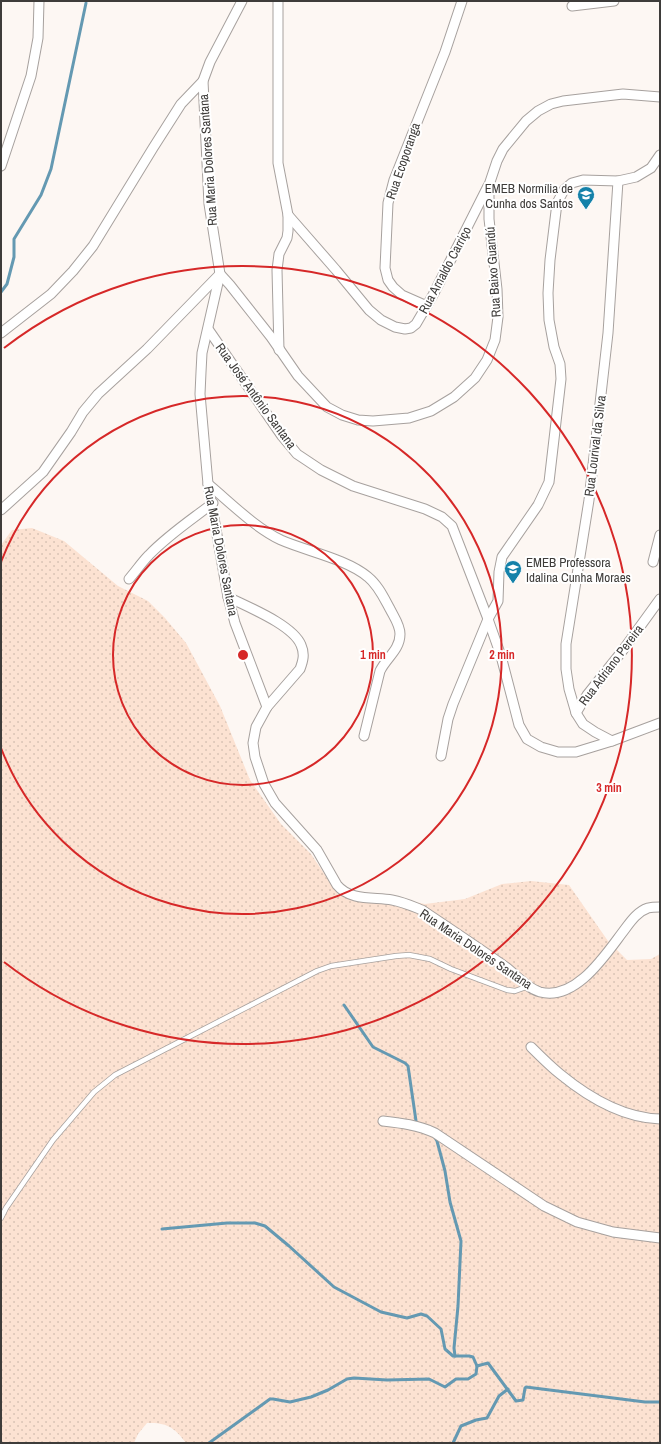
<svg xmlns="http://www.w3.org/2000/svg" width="661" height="1444" font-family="'Archivo Narrow',sans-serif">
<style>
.grass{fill:url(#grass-dots)}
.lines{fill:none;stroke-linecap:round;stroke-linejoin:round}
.stream{stroke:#6499b2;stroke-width:3}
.service-casing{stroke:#a7a19e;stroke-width:6}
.minor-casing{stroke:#a7a19e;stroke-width:11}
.service{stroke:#fff;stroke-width:4.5}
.minor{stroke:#fff;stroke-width:9}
.ring{fill:none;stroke:#d62828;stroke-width:2}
.labels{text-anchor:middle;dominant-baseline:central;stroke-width:4;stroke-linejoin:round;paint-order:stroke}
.street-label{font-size:13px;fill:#3e3c3a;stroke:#fff}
.poi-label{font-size:13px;fill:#3e3c3a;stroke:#fff;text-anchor:end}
.centre{fill:#d62828;stroke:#fff;stroke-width:2}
.ring-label{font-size:12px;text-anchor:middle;font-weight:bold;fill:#d62828;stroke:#fff;stroke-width:4;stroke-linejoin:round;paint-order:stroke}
</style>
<defs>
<pattern id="grass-dots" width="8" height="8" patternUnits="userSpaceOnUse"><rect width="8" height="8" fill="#fce2d2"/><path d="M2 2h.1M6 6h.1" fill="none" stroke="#d9c3b5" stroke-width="1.8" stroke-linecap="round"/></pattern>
</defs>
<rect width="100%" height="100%" fill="#fdf7f3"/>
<path class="grass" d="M 32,528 L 64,541 L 118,586 L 148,601 L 165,618 L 186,643 L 220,706 L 250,780 L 281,824 L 311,854 L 339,896 L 395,898 L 425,904 L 465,899 L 502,884 L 531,881 L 569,885 L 608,941 L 627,960 L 651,959 L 660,954 L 660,1443 L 186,1443 C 175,1428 167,1422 147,1423 L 138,1434 L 134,1443 L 1,1443 L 1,545 L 12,530 Z"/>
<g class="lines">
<g class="stream">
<path d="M 1,292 L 7,284 L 14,257 L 14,239 L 41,195 L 51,169 L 86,3"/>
<path d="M 344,1005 L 373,1047 L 405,1063 L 408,1066 L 416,1121"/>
<path d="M 434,1136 L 437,1141 L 445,1171 L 450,1202 L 461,1241 L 458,1306 L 454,1348 L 455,1356"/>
<path d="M 162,1229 L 227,1223 L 255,1223 L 265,1226 L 289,1246 L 334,1287 L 381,1312 L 407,1318 L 421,1314 L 427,1316 L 441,1329 L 445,1349 L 453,1356 L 469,1356 L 473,1357 L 477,1366 L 476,1374 L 468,1379 L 456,1379 L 445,1387 L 429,1379 L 387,1380 L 354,1378 L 347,1379 L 328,1390 L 311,1397 L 290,1402 L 273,1399 L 270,1399 L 209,1443"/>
<path d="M 477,1366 L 488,1363 L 516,1401 L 523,1400 L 525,1388 L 526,1387 L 645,1402 L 660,1402"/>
<path d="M 453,1443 L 461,1426 L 476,1420 L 487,1418 L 499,1396 L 508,1389"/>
</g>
<defs>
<path id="service" d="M 1,1218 L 6,1208 L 53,1140 L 94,1092 L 115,1075 L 317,971 L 331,966 L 396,956 L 409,955 L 430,959 L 451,969 L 507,990 L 515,991 L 529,986"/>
<g id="minor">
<path d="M 242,1 L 210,62 L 203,81 L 209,204 L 220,274 L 202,353 L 201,372 L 200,394 L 208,484 L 228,597 L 235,623 L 267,707 L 256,727 L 253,743 L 255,757 L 264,784 L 275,803 L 317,850 L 337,885 C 350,901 374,897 392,900 C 403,902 412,906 422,910 C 449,928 476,946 503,965 C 515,973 526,988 540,992 C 575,1001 604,957 622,933 C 629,924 636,912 648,908 C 652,907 656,907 660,907"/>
<path d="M 278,1 L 278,163 L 288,215 L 288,231 L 287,238 L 279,254 L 277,270 L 279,350"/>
<path d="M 572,6 L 614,1"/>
<path d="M 1,166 L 31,76 L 38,38 L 39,1"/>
<path d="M 288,215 L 336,270 L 369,310 L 381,320 L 395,327 L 405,329 L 411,328 L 416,324 L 433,295 L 488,186"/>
<path d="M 427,306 L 402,295 L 393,287 L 388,280 L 385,268 L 388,203 L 394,180 L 445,52 L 462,1"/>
<path d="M 208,329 L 282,436 L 297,454 L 321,470 L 353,486 L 425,509 L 442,517 L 452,526 L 488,619 L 501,656 L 519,725 L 527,739 L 541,747 L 558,752 L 576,752 L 612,741 L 660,723"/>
<path d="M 1,333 L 51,294 L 73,271 L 93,246 L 153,148 L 181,104 L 203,81"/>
<path d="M 208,484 C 231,503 254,527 281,540 C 306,551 347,559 368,577 C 378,585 384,598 390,609 C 394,617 400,625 400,634 C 400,650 386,658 380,671 L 364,736"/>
<path d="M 1,510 L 43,472 L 71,432 L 83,412 L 98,394 L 147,349 L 220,274 L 230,285 L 271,337 L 298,376 L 327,407 L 342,415 L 358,420 L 373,421 L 409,418 L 431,411 L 454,397 L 475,378 L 487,360 L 495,340 L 498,317 L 497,289 L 489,219 L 489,185 L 497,161 L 503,149 L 526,121 L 538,111 L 551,104 L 563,101 L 623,94 L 660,97"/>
<path d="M 653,562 L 660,535"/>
<path d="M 129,579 C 136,571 142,562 149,555 C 168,535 191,520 213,503"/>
<path d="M 228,597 C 248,607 293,625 301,645 C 305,654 303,661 300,669 L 267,707"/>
<path d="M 576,713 L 587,695 L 623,650 L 660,599"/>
<path d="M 612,741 L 595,732 L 583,724 L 576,713 L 569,689 L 566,669 L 566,644 L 589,500 L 608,333 L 618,181"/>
<path d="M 441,756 L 448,719 L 453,704 L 488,619 L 498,601 L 499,572 L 502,557 L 538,505 L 549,482 L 561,379 L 560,364 L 554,347 L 549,320 L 548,293 L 550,260 L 557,203 L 564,190 L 572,183 L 583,180 L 618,181 L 636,177 L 651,168 L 660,155"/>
<path d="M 531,1047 C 540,1056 550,1066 560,1074 C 588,1097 623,1118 660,1119"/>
<path d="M 383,1121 C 401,1123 418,1125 435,1133 L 544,1206 L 577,1222 L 613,1232 L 660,1238"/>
</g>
</defs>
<use href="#service" class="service-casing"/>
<use href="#minor" class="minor-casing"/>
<use href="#service" class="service"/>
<use href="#minor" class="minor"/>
</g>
<g class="ring">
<circle cx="243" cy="655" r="130"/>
<path d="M1 562A259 259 0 1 1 1 748"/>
<path d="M4 348A389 389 0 1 1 4 962"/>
</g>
<defs>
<symbol id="school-pin" viewBox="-11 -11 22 30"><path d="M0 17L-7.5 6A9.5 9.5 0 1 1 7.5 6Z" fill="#1481a9" stroke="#fff"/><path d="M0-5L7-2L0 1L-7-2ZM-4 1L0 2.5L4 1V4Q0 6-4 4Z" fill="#fff"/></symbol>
</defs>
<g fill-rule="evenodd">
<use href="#school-pin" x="576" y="185" width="20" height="27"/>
<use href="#school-pin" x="503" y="559" width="20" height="27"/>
</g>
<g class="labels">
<g class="street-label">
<text transform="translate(208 160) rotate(-94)">Rua Maria Dolores Santana</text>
<text transform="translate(403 161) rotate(-71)">Rua Ecoporanga</text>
<text transform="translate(445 270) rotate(-62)">Rua Arnaldo Carriço</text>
<text transform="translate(493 272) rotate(-94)">Rua Baixo Guandú</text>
<text transform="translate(256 396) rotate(54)">Rua José Antônio Santana</text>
<text transform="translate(595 446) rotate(-83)">Rua Lourival da Silva</text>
<text transform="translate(221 551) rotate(79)">Rua Maria Dolores Santana</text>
<text transform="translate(611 665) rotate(-53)">Rua Adriano Pereira</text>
<text transform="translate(476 949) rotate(34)">Rua Maria Dolores Santana</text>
</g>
<g class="poi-label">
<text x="573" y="188">EMEB Normília de<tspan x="573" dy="15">Cunha dos Santos</tspan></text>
<text x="526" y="562" text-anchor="start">EMEB Professora<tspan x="526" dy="15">Idalina Cunha Moraes</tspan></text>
</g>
</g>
<circle cx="243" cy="655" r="6" class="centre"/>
<g class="ring-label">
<text x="373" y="659">1 min</text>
<text x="502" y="659">2 min</text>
<text x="609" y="792">3 min</text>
</g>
<rect width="661" height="1444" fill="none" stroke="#3e3c3a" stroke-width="4"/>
</svg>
